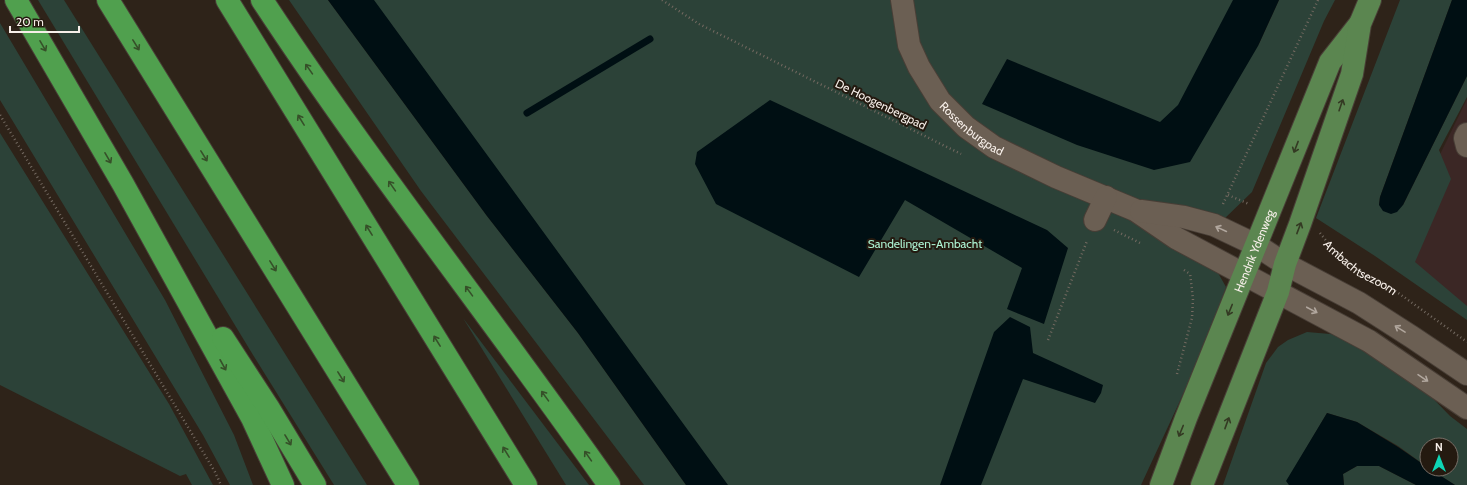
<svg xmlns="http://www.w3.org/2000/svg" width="1467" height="485" font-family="Cabin,sans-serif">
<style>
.industrial{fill:#3b2725}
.green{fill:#2c4238}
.water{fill:#000f13}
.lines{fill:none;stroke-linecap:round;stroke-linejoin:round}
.stream{stroke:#000f13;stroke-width:7}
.minor-casing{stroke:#483e36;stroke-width:24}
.major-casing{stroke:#483e36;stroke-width:24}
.highway-casing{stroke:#483e36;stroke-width:24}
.path{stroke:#746a61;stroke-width:2.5;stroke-dasharray:1 3;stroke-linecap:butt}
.minor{stroke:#6b5f53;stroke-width:22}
.major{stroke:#5b8650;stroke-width:22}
.highway{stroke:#50a04e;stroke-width:22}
.oneway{stroke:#365029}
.oneway2{stroke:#343a23}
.oneway3{stroke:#b1a79e}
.labels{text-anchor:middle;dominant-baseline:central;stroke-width:4;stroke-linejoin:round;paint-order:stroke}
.street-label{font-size:12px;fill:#f7efe9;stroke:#241a10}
.park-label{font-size:12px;fill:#adf4d3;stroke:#241a10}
</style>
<rect width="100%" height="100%" fill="#2e2319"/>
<path class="industrial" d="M 1467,99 L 1467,318 L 1392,253 Z"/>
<g class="green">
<path d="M 38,0 L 64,0 L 367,485 L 334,485 L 250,350 Z"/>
<path d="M 289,0 L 328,0 L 487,216 L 578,333 L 686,485 L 644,485 L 421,191 Z"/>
<path d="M 360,0 L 1268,0 L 1258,46 L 1279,0 L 1335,0 L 1324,21 L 1252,192 L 1223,220 L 1192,210 L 1179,246 L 1213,264 L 1226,287 L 1210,336 L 1141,485 L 702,485 Z"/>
<path d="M 1400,0 L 1452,0 L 1380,197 L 1379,205 L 1403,205 L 1467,76 L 1467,97 L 1439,150 L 1451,179 L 1415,262 L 1467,306 L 1467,320 L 1375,256 L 1316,218 Z"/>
<path d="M 0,23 L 165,300 L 234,435 L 253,485 L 230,485 L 203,435 L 0,100 Z"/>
<path d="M 0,133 L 169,404 L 213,485 L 192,485 L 186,474 L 180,476 L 0,385 Z"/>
<path d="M 463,318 L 589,485 L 566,485 Z"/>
<path d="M 1307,332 L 1342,335 L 1416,381 L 1450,416 L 1467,429 L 1467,485 L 1455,485 L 1430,469 L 1451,469 L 1451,445 L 1427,445 L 1427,467 L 1398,446 L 1357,422 L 1327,413 L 1287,481 L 1289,485 L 1223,485 L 1266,363 L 1278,347 L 1288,340 Z"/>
<path d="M 1357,466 L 1379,466 L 1416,485 L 1344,485 L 1343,474 Z"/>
</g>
<g class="water">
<path d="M 328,0 L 374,0 L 728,485 L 686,485 L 578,333 L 487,216 Z"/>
<path d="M 1233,0 L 1279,0 L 1258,46 L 1190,162 L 1154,170 L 1077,145 L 982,104 L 1007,59 L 1160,122 L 1178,105 Z"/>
<path d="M 1452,0 L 1467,0 L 1467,76 L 1403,205 L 1397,212 L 1391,214 L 1383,211 L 1379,205 L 1380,197 Z"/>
<path d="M 770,100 L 1047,230 L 1068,248 L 1044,324 L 1007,309 L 1022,268 L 905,200 L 859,277 L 716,204 L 695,164 L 697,152 Z"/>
<path d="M 1010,317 L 1030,327 L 1033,353 L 1103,385 L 1101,393 L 1095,403 L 1023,379 L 981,485 L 940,485 L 994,332 Z"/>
<path d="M 1327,413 L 1357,422 L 1398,447 L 1427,467 L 1427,469 L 1430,469 L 1455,485 L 1416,485 L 1379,466 L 1357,466 L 1343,474 L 1344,485 L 1289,485 L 1286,481 Z"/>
</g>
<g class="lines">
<path class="stream" d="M 527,113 L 650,39"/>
<defs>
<g id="minor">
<path id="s2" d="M 902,0 L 909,45 L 919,67 L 940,101 L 966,127 L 994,147 L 1056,177 L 1135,210 L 1176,238 L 1369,341 L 1467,408"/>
<path d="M 1467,134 L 1465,138 L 1467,146"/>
<path d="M 1141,211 L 1184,217 L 1214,225 L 1256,245 L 1285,264 L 1359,303 L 1412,337 L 1467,374"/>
<path d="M 1095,220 L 1106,197"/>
</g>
<g id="major">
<path id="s3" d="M 1161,485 L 1186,418 L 1330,62 L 1359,25"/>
<path d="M 1202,485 L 1278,292 L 1285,264 L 1300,224 L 1352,74 L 1360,24 L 1370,0"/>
</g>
<g id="highway">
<path d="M 16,0 L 123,184 L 252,418 L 283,485"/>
<path d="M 108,0 L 408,485"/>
<path d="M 227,0 L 526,485"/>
<path d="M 262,0 C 371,166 495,322 609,485"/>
<path d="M 223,338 L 268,407 L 315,485"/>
</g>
</defs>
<use href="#minor" class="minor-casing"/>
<use href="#major" class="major-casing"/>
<use href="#highway" class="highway-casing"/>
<g class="path">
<path d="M 662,0 L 699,24 L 961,154"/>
<path d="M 0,115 L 215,472 L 221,485"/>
<path d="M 1228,195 L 1249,204"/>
<path d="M 1223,204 L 1318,0"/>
<path d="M 1114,230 L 1142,244"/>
<path id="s1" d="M 1320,233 L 1332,248 L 1359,271 L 1387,285 L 1467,342"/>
<path d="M 1184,270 L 1190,274"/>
<path d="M 1048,340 L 1087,241"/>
<path d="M 1177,374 L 1192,318 L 1193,299 L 1190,273"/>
</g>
<use href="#minor" class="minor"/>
<use href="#major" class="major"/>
<use href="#highway" class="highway"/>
</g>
<defs><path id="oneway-shaft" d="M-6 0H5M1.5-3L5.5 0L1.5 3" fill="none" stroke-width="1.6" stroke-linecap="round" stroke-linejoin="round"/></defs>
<g class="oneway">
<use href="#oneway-shaft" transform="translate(136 45) rotate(58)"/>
<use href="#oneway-shaft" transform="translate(43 46) rotate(60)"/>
<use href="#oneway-shaft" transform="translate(309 69) rotate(-125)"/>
<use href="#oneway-shaft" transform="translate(301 120) rotate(-122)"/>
<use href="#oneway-shaft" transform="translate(204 156) rotate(58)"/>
<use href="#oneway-shaft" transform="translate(108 158) rotate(60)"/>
<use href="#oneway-shaft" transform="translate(392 186) rotate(-125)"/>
<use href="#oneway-shaft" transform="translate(369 230) rotate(-122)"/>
<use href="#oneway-shaft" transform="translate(273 266) rotate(58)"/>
<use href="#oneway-shaft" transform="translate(469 291) rotate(-126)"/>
<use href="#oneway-shaft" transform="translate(437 341) rotate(-122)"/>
<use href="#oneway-shaft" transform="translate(223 365) rotate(61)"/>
<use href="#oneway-shaft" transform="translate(341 377) rotate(58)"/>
<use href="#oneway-shaft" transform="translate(545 396) rotate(-126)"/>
<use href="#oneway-shaft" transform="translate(288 440) rotate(59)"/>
<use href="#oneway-shaft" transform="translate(506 452) rotate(-122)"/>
<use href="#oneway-shaft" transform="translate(588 456) rotate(-125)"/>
</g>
<g class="oneway2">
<use href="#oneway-shaft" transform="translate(1341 105) rotate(-71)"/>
<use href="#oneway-shaft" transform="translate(1296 147) rotate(111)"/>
<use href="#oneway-shaft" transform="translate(1299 228) rotate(-69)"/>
<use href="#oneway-shaft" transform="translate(1230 310) rotate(112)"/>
<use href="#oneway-shaft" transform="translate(1227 423) rotate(-70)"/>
<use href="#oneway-shaft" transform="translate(1181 431) rotate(112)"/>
</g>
<g class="oneway3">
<use href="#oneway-shaft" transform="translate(1221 229) rotate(-155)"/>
<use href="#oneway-shaft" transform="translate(1312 310) rotate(28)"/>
<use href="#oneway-shaft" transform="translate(1400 329) rotate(-148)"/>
<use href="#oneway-shaft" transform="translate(1423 378) rotate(34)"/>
</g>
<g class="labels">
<g class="street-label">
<text transform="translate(881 104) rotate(26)">De Hoogenbergpad</text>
<text stroke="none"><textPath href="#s2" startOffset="152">Rossenburgpad</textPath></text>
<text stroke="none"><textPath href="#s3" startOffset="252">Hendrik Ydenweg</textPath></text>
<text stroke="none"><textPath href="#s1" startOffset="54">Ambachtsezoom</textPath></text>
</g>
<g class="park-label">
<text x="925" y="243">Sandelingen-Ambacht</text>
</g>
</g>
<g transform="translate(1439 457)"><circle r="19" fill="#241a10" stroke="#786f67"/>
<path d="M0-3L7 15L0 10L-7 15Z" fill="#0ed5b5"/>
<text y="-6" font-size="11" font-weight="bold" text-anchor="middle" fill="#f7efe9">N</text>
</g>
<path d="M10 26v6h69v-6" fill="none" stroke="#f7efe9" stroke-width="2"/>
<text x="16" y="26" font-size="12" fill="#f7efe9" stroke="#241a10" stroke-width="3" paint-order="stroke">20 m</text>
</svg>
